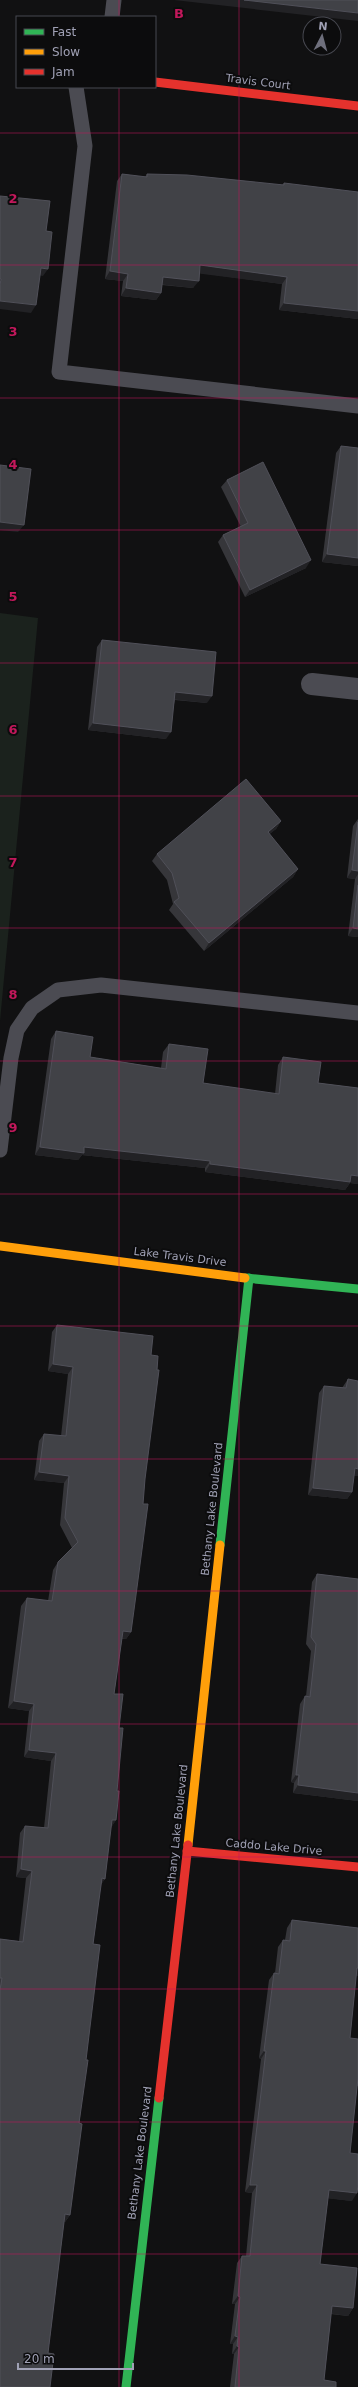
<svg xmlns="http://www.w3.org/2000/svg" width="358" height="2387" font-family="'DejaVu Sans',sans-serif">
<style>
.green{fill:#1b221d}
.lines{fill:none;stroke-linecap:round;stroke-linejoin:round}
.lane{stroke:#4b4b52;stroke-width:15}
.street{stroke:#4b4b52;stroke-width:22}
.fast{stroke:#30b455;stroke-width:9}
.slow{stroke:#ff9f0a;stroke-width:9}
.jam{stroke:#e5322d;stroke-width:9}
.wall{fill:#36363a}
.shaded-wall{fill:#222225}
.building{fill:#414247;stroke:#505059}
.grid{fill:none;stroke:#c2185b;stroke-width:1;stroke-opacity:0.55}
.labels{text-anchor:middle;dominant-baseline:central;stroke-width:4;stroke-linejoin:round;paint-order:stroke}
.street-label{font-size:11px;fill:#a0a1b5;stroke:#0c0c0d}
.grid-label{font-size:13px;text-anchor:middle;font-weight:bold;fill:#c2185b;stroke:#0c0c0d;stroke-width:4;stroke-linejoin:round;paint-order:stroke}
</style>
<rect width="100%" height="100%" fill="#111112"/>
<path class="green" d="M 0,613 L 38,618 L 0,1021 Z"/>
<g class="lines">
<g class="lane">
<path d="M 112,17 L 114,0"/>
<path d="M 76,87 L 85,146 L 59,372 L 358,406"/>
<path d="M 0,1150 L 11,1058 L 17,1030 L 32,1008 L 58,990 L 101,985 L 358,1013"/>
</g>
<path class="street" d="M 312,684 L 358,689"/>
<g class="fast">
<path d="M 245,1278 L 358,1289"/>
<path d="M 220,1545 L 249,1278"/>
<path d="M 126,2387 L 159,2098"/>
</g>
<g class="slow">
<path d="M 0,1246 L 245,1278"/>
<path d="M 188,1845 L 220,1545"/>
</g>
<g class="jam">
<path d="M 155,82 L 358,106"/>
<path d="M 187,1851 L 358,1867"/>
<path d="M 159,2098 L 188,1845"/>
</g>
</g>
<g class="wall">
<path d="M 122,174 L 145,177 L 147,174 L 282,185 L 284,183 L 358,319 L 279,310 L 282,284 L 200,273 L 193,288 L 162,285 L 161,293 L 156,300 L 121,296 L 123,281 L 105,279 L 117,181 Z"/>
<path d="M 341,446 L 358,448 L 358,566 L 322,562 L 336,453 Z"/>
<path d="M 227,480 L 306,568 L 245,597 L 218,542 L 223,535 L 241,527 L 221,487 Z"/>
<path d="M 102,640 L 207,703 L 175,700 L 166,739 L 88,730 L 97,647 Z"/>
<path d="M 358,819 L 358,937 L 348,936 L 355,879 L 347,878 L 353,826 Z"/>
<path d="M 281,821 L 276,829 L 269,834 L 298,869 L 293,877 L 204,951 L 169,910 L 173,904 L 167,880 L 152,861 L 157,854 Z"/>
<path d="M 56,1031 L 90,1057 L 161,1068 L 163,1052 L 169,1044 L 203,1083 L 275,1094 L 278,1065 L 283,1057 L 318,1083 L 358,1088 L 358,1184 L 350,1183 L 345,1190 L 205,1172 L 205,1168 L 82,1155 L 78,1160 L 35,1155 L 51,1039 Z"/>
<path d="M 57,1325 L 151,1355 L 145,1479 L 131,1632 L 126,1639 L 122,1639 L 114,1694 L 119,1728 L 116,1820 L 111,1827 L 105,1879 L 101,1884 L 93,1944 L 86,2060 L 70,2215 L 65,2222 L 64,2222 L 48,2353 L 0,2387 L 0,1939 L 19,1941 L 26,1878 L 16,1877 L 20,1833 L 25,1826 L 44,1828 L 51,1761 L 24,1757 L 29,1711 L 8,1708 L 21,1606 L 27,1598 L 48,1601 L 53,1570 L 58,1562 L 72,1548 L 60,1525 L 64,1483 L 34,1480 L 39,1441 L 44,1434 L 61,1436 L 68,1374 L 48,1371 L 52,1332 Z"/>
<path d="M 348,1379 L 354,1476 L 352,1492 L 347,1499 L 308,1495 L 319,1393 L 324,1386 L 342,1388 Z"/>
<path d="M 317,1574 L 358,1579 L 358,1801 L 293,1793 L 294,1783 L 291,1782 L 300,1704 L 305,1696 L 306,1696 L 311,1651 L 306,1644 L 312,1582 Z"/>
<path d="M 292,1920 L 358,1928 L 358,1976 L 356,1975 L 350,2038 L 358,2039 L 358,2086 L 357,2086 L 350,2153 L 352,2201 L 328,2198 L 320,2264 L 353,2308 L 348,2316 L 331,2314 L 324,2380 L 336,2387 L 230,2387 L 234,2354 L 232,2354 L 233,2344 L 230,2344 L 235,2304 L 232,2304 L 237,2263 L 242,2256 L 246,2256 L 252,2193 L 245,2192 L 261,2059 L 259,2058 L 269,1980 L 274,1973 L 275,1973 L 278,1947 L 283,1940 L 285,1940 L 287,1928 Z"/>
</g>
<g class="shaded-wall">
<path d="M 174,0 L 244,0 L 358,13 L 358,21 Z"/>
<path d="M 200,265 L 287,277 L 282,284 L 195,273 Z"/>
<path d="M 41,268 L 48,269 L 43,276 L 36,275 Z"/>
<path d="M 110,271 L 128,274 L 123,281 L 105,279 Z"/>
<path d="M 163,277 L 199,281 L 193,288 L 158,284 Z"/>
<path d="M 126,288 L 161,293 L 156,300 L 121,296 Z"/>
<path d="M 0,301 L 36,305 L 31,313 L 0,309 Z"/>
<path d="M 284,303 L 358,311 L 358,319 L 279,310 Z"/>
<path d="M 0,522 L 24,525 L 18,532 L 0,530 Z"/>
<path d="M 327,554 L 358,558 L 358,566 L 322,562 Z"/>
<path d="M 311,560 L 306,568 L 245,597 L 250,590 Z"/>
<path d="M 175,692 L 212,696 L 207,703 L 170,699 Z"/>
<path d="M 93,723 L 171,732 L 166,739 L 88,730 Z"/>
<path d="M 281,821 L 276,829 L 263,840 L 268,832 Z"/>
<path d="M 298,869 L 293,877 L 204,951 L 209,943 Z"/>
<path d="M 352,870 L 358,871 L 358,874 L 355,879 L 347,878 Z"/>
<path d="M 353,928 L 358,929 L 358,937 L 348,936 Z"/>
<path d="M 40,1147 L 84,1147 L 210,1161 L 205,1168 L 82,1155 L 78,1160 L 35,1155 Z"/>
<path d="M 210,1164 L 358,1176 L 358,1184 L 350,1183 L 345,1190 L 205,1172 Z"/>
<path d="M 53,1364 L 73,1367 L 68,1374 L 48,1371 Z"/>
<path d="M 355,1468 L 358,1469 L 358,1476 L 350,1476 Z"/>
<path d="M 39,1472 L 69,1476 L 64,1483 L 34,1480 Z"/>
<path d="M 313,1488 L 352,1492 L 347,1499 L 308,1495 Z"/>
<path d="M 123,1631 L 131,1632 L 126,1639 L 117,1638 Z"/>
<path d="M 14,1701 L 34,1704 L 29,1711 L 8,1708 Z"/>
<path d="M 29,1750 L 56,1753 L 51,1761 L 24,1757 Z"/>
<path d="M 296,1775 L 299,1775 L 294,1783 L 291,1782 Z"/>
<path d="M 298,1785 L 358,1793 L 358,1801 L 293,1793 Z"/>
<path d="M 112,1820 L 116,1820 L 111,1828 Z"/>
<path d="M 21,1869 L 32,1871 L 26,1878 L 16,1877 Z"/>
<path d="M 102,1878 L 105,1879 L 100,1886 Z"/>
<path d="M 357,1968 L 358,1968 L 358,1976 L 352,1975 Z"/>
<path d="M 264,2051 L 266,2051 L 261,2059 L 259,2058 Z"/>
<path d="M 250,2185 L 257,2185 L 252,2193 L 245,2192 Z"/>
<path d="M 329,2190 L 357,2193 L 352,2201 L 324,2198 Z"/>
<path d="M 65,2214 L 70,2215 L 65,2222 L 60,2222 Z"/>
<path d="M 238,2296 L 240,2297 L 235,2304 L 232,2304 Z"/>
<path d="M 332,2306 L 353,2308 L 348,2316 L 327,2313 Z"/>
<path d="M 235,2336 L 238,2337 L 233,2344 L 230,2344 Z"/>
<path d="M 237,2346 L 239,2347 L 234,2354 L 232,2354 Z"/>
</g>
<g class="building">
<path d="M 244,0 L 358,0 L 358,13 Z"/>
<path d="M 122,174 L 147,177 L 147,174 L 187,175 L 284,185 L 284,183 L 358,192 L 358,311 L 284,303 L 287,277 L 200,265 L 199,281 L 163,277 L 161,293 L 126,288 L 128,274 L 110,271 Z"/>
<path d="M 0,196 L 50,201 L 46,231 L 52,232 L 48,269 L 41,268 L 36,305 L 0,301 L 0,285 L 1,279 L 0,279 Z"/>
<path d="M 341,446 L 358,448 L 358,558 L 327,554 Z"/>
<path d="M 263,462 L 311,560 L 250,590 L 223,535 L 248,523 L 227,480 Z"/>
<path d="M 0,465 L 31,469 L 24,525 L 0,522 Z"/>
<path d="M 102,640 L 216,652 L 212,696 L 175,692 L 171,732 L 93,723 Z"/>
<path d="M 246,779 L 281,821 L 268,832 L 298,869 L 209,943 L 174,902 L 179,898 L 172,873 L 157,854 Z"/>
<path d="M 358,822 L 358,871 L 352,870 Z"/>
<path d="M 358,885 L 358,929 L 353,928 Z"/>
<path d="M 56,1031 L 93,1037 L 90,1057 L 166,1069 L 169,1044 L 208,1049 L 203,1083 L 279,1094 L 283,1057 L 321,1062 L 318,1083 L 358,1088 L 358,1176 L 351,1175 L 350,1182 L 210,1164 L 210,1161 L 84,1147 L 84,1153 L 40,1147 Z"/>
<path d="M 57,1325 L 153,1336 L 151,1355 L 158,1356 L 157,1370 L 159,1370 L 145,1479 L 143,1504 L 148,1504 L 136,1595 L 131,1632 L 123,1631 L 114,1694 L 123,1694 L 119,1728 L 123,1728 L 117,1791 L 119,1791 L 116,1820 L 112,1820 L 105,1879 L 102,1878 L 93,1944 L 100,1945 L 86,2060 L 88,2060 L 79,2123 L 82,2124 L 70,2215 L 65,2214 L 48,2353 L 54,2354 L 50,2387 L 0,2387 L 0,1990 L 2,1978 L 0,1978 L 0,1939 L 23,1942 L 32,1871 L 21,1869 L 25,1826 L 48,1828 L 56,1753 L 29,1750 L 34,1704 L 14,1701 L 27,1598 L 52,1601 L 58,1562 L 78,1542 L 65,1518 L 69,1476 L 39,1472 L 44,1434 L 66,1436 L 73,1367 L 53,1364 Z"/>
<path d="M 348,1379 L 358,1381 L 358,1469 L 355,1468 L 352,1492 L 313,1488 L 324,1386 L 346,1388 Z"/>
<path d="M 317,1574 L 358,1579 L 358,1793 L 298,1785 L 299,1775 L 296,1775 L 305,1696 L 310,1697 L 316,1644 L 311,1637 Z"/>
<path d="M 292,1920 L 358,1928 L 358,1968 L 357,1968 L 350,2038 L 358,2039 L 358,2078 L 350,2153 L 358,2154 L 358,2185 L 357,2193 L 329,2190 L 320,2264 L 357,2268 L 353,2308 L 332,2306 L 324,2380 L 336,2382 L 336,2387 L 235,2387 L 239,2347 L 237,2346 L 238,2337 L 235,2336 L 240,2297 L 238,2296 L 242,2256 L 250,2256 L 257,2185 L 250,2185 L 266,2051 L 264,2051 L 274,1973 L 279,1974 L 283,1940 L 290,1941 Z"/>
</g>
<path class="grid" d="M 119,0 L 119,17M 239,0 L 239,2387M 119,87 L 119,2387M 0,133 L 358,133M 0,265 L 358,265M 0,398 L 358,398M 0,530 L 358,530M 0,663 L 358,663M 0,796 L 358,796M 0,928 L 358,928M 0,1061 L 358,1061M 0,1194 L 358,1194M 0,1326 L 358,1326M 0,1459 L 358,1459M 0,1591 L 358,1591M 0,1724 L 358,1724M 0,1857 L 358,1857M 0,1989 L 358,1989M 0,2122 L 358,2122M 0,2254 L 358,2254"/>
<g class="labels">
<g class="street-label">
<text transform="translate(258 82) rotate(7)">Travis Court</text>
<text transform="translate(180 1257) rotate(7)">Lake Travis Drive</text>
<text transform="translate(212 1509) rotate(-84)">Bethany Lake Boulevard</text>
<text transform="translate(177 1831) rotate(-84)">Bethany Lake Boulevard</text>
<text transform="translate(274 1847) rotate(5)">Caddo Lake Drive</text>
<text transform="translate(140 2153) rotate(-83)">Bethany Lake Boulevard</text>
</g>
</g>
<g class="grid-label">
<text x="179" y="18">B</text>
<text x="13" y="203">2</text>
<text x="13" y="336">3</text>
<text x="13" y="469">4</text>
<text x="13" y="601">5</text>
<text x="13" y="734">6</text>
<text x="13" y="867">7</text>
<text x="13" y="999">8</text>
<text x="13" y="1132">9</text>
</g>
<rect x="16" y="16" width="140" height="72" fill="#0c0c0d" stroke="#474850"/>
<rect x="24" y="29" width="20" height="6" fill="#30b455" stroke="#474850"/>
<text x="52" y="36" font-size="12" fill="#a0a1b5">Fast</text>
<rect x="24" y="49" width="20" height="6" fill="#ff9f0a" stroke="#474850"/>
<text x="52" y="56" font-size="12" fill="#a0a1b5">Slow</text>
<rect x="24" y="69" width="20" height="6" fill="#e5322d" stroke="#474850"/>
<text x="52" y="76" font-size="12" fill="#a0a1b5">Jam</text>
<g transform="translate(322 36) rotate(6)"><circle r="19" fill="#0c0c0d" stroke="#474850"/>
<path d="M0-3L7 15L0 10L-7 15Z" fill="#6e6f7c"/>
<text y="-6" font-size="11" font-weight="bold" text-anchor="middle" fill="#a0a1b5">N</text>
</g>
<path d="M18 2363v6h115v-6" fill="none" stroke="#a0a1b5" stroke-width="2"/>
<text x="24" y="2363" font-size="12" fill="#a0a1b5" stroke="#0c0c0d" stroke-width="3" paint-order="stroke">20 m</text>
</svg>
